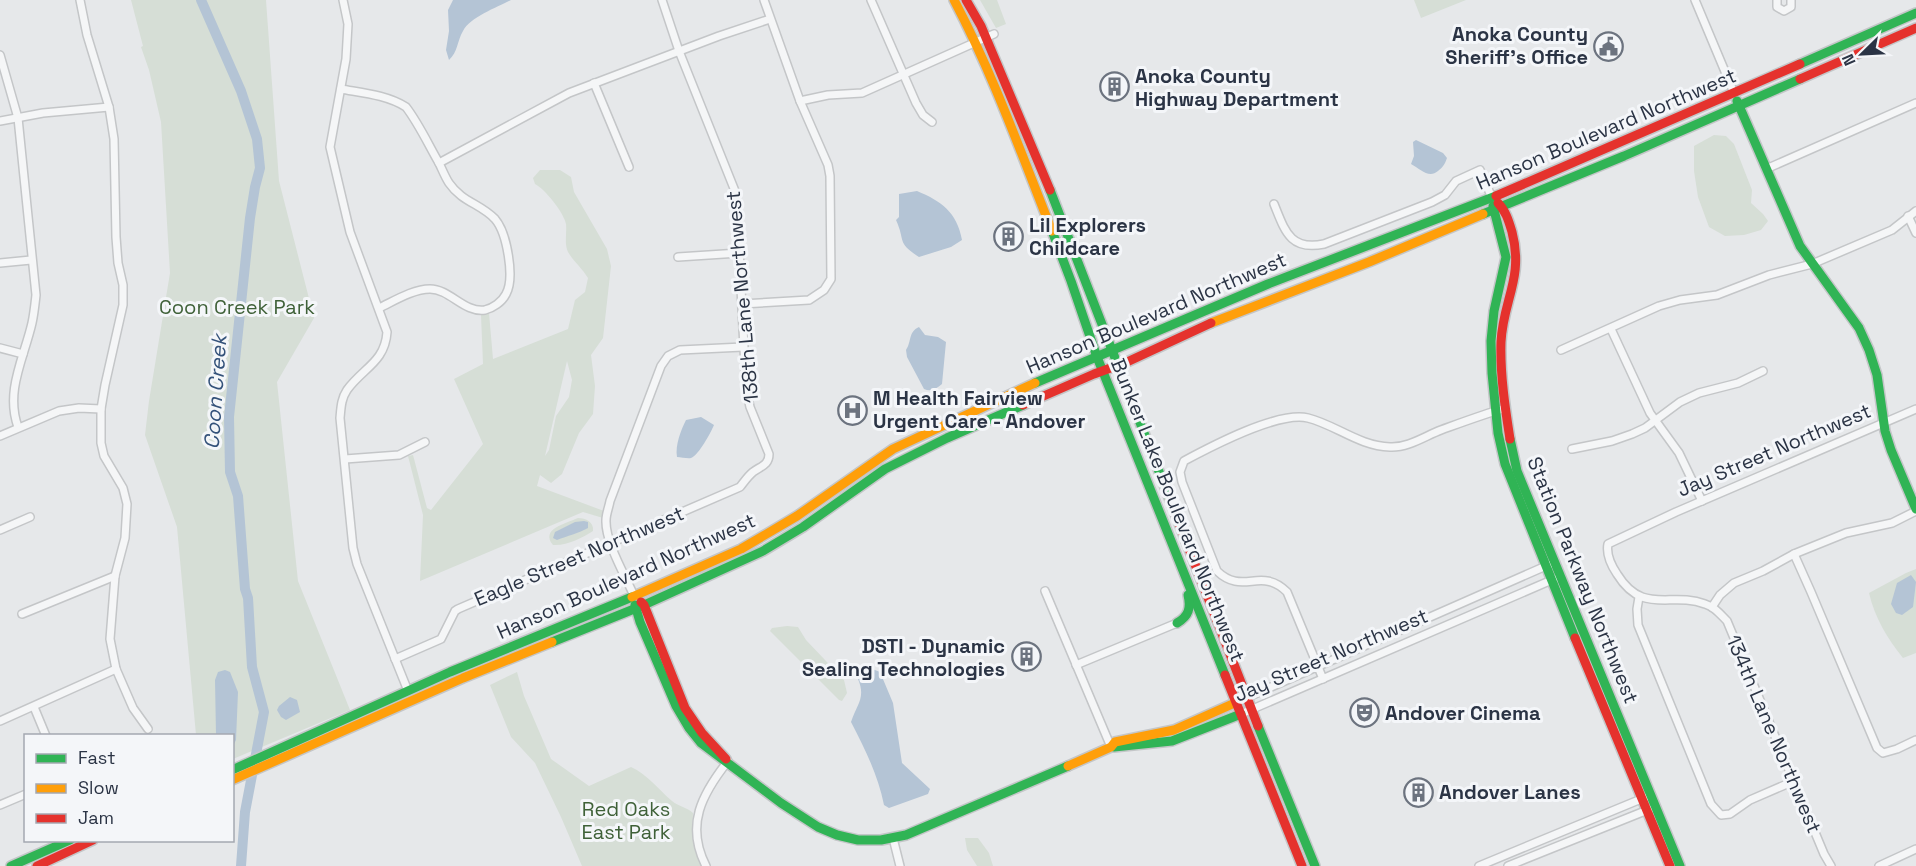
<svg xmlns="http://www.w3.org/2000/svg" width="1916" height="866" font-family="'Space Grotesk',sans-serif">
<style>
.green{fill:#d6ded6;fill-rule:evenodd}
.water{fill:#b4c4d5}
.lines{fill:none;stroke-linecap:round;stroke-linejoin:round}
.river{stroke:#b4c4d5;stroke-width:10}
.street-casing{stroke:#c4c6c8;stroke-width:10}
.fast-casing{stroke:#c4c6c8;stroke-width:12}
.slow-casing{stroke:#c4c6c8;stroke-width:12}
.jam-casing{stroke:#c4c6c8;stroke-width:12}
.street{stroke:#f5f6f7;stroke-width:7}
.fast{stroke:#30b455;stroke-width:9}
.slow{stroke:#ff9f0a;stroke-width:9}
.jam{stroke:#e5322d;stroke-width:9}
.labels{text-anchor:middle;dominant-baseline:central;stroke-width:6;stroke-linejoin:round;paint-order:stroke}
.poi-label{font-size:20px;font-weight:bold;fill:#2b3445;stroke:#f4f6f9;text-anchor:start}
.street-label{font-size:20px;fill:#2b3445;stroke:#f4f6f9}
.park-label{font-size:20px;fill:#3f6138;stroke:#f4f6f9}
.water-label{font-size:21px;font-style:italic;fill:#34527a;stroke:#f4f6f9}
</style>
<rect width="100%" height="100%" fill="#e6e8ea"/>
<g class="green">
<path d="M 131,0 L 266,0 L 279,181 L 314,318 L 277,382 L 298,581 L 350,710 L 233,759 L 232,736 L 196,735 L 177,527 L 145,435 L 149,401 L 170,273 L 161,122 L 149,70 L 141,47 L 143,46 Z"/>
<path d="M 980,0 L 997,0 L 1006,24 L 996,28 Z"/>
<path d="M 1414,0 L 1466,0 L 1421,18 Z"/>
<path d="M 1714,135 L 1726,136 L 1734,144 L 1752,190 L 1751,203 L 1763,214 L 1768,221 L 1761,230 L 1744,235 L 1725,236 L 1709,227 L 1698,197 L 1694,171 L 1694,146 Z"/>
<path d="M 540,170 L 560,170 L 571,177 L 574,192 L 607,249 L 611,266 L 603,338 L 591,355 L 595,386 L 593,414 L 579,433 L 562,474 L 551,483 L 540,475 L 537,486 L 604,511 L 603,518 L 583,512 L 420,581 L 423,515 L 408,456 L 413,455 L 427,508 L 431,510 L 483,444 L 454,379 L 483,364 L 481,315 L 489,313 L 493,359 L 568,329 L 575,300 L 585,292 L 588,278 C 582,268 574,262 568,252 C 564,244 567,233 566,224 C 564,213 545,189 535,184 L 533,178 ZM 567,361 L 572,380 L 569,397 L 556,416 L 549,450 L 545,456 Z"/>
<path d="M 578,518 C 586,518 594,522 593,531 C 582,538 567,546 553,545 C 540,529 565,524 578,518 Z"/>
<path d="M 1916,569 L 1916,653 L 1903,658 C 1887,638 1875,618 1869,593 L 1906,573 Z"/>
<path d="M 787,626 L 798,627 L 806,640 L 844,680 L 847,693 L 842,701 L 839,700 L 770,631 L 772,628 Z"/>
<path d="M 517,672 L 524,696 L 551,759 L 589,786 L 631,767 C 647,774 659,790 672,801 C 679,807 687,807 693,813 L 692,837 L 701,866 L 582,866 L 561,817 L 535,763 L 511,737 L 490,685 Z"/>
<path d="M 965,838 L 978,838 L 989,853 L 993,866 L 977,866 L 967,850 Z"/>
</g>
<g class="water">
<path d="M 453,0 L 511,0 C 498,7 470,17 463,31 C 457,41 458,52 449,60 L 446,50 L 449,31 L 448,10 Z"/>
<path d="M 1416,140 L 1443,153 L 1447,158 C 1445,164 1443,167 1438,171 C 1429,179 1420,169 1411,164 L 1414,156 L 1413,142 Z"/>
<path d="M 917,191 C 941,201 957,212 962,240 L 951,247 L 919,257 C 896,242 906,242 896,220 L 899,217 L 899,194 Z"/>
<path d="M 919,327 L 925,335 L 938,337 L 946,342 L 942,384 C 936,389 931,392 924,389 L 907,357 L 906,350 C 912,341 908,332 919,327 Z"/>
<path d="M 701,417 L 714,425 C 711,432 699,455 691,458 C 688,459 681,457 677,457 C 675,445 681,430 686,420 Z"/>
<path d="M 584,521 L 588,522 L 588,528 C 579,533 567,536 557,540 L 553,538 L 555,532 L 575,522 Z"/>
<path d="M 1911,575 L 1916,582 L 1913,607 L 1902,615 L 1896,613 L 1891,604 L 1897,583 Z"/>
<path d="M 870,668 L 880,672 L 893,703 L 902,763 L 930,789 L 928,794 L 889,808 L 884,805 C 878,775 865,749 851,722 C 857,704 866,698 858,679 L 862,672 Z"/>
<path d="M 225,670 L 230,672 L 238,692 L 236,740 L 233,746 L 232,736 L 216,735 L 215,680 L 218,672 Z"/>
<path d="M 290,697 L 297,700 L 300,712 L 286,720 L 281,717 L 277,710 L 279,706 Z"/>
</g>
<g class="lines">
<path class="river" d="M 201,0 L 241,91 L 257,139 L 260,168 L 255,187 L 250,218 L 229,417 L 230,472 L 238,496 L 245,589 L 248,598 L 252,667 L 264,712 L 245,812 L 241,866"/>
<defs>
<g id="street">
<path d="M 80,0 L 87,35 L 109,107 L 114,139 L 116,237 L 118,263 L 123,285 L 123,305 L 105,385 L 101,409 L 101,443 L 104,456 L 123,488 L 127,504 L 125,538 L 115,576 L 110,639 L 116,669 L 133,708 L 148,729"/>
<path d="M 343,0 L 348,24 L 346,59 L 330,147 L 350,232 L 387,332 C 385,362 363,368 347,390 C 341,399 341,408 340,418 L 353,548 L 357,564 L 408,691"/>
<path d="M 871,0 L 916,103 L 923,115 L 932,122"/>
<path d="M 1695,0 L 1734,93"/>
<path d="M 1777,0 L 1777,7 L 1784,11 L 1791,7 L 1791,0"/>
<path d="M 0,55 L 18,118 L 36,295 C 35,304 34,314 32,323 C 24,358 5,391 18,427"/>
<path d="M 594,83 L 629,167"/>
<path d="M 341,89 C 363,93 387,95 406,107 C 419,124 428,144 439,163 C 442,169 445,177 449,183 C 462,202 481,204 495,219 C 507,233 515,278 506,294 C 502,302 493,308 485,310 C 464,313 450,289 430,289 C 413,289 394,301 379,308"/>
<path d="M 800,101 L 828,95 L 862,93 L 994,34"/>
<path d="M 0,121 L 43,113 L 109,107"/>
<path d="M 439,163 L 569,93 L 719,36 L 770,19"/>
<path d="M 1766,169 L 1916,103"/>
<path d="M 1274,204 C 1285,231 1290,251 1324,244 L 1432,202 L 1445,195 L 1456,181 L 1480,170 L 1492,198"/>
<path d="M 1908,216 L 1916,233"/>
<path d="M 678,257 L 739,253"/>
<path d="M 0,263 L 31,260"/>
<path d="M 742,304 L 809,300 L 824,290 L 831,279 L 830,176 L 828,165 L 800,101 L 764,0"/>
<path d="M 1611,329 L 1650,413 L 1679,453 L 1702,501"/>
<path d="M 0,348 L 23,354"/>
<path d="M 1561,350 L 1659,306 L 1680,300 L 1717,295 L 1769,275 L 1812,264 L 1892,230 L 1916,211"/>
<path d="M 0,436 L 59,411 L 79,408 L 101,409"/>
<path d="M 1572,449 L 1612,441 L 1632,434 L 1645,428 L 1680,402 L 1699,393 L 1738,383 L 1763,371"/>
<path d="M 345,459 L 399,455 L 425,442"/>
<path d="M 0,530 L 30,517"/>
<path d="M 1794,554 L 1811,592 L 1877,748 L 1883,753 L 1897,749 L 1916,740"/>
<path d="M 1045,591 L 1111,747"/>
<path d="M 634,596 C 625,575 605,542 606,520 C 606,514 609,507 610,501 L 661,366 L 668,356 L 680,350 L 743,347"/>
<path d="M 1639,597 L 1637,609 L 1638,625 L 1711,804 L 1721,815 L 1730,814 L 1750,800 L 1794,781"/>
<path d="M 1712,607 L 1720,595 L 1734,583 L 1763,571 L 1794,554 L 1846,533 L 1892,523 L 1916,511"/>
<path d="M 22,614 L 115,576"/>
<path d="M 395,659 L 441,639 L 455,611 L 458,609 L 740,487 C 744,482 748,476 753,472 C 761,466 769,465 769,454 L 750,407 L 746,388 L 737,208 L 735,191 L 679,51 L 662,0"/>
<path d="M 1076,665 L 1177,623"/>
<path d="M 1323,679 L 1287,592 C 1261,566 1243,596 1217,571 L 1182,482 L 1180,472 L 1184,461 C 1212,446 1278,411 1308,418 C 1336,425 1359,446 1390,447 C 1408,448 1425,436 1441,430 C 1463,422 1484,414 1506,408"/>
<path d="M 1237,702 L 1555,562"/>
<path d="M 34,707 L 46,736"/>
<path d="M 1241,714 L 1561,576"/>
<path d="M 0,721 L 116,669"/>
<path d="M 0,805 L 26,794"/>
<path d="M 893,838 L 900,866"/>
<path d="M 706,866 C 685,825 702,794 728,761"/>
<path d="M 1479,866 L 1646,797"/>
<path d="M 1508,866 L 1650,809"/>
<path d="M 1831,866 L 1824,854 L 1727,621 C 1720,614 1715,607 1705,604 C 1670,591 1643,616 1617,574 C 1611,565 1606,554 1608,544 L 1676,512 L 1916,409"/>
<path d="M 1879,866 L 1916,849"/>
</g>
<g id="fast">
<path d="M 1800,64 L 1916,13"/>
<path d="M 1737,101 L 1800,246 L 1859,328 L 1869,350 L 1877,375 L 1885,431 L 1891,450 L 1916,509"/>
<path d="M 1050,190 L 1170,500"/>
<path d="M 1493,206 L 1506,257 L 1494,311 L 1491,341 L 1492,373 L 1498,433 L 1505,464 L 1575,638"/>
<path d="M 1483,214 L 1624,156 L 1800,79"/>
<path d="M 1052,231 L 1071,281 L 1097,357 L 1225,675"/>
<path d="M 1035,383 L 1268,284 L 1496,196"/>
<path d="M 1510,439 L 1517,471 L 1680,866"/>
<path d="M 635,605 L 640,622 L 676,706 L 689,728 L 701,743 L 781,803 L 818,827 L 837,835 L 858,840 L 881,840 L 906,835 L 1068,766"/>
<path d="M 1177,623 C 1189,616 1191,608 1188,595"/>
<path d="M 552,642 L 644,605 L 763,551 L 803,527 L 885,469 L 947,438 L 1023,405"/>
<path d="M 1258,726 L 1315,866"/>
<path d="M 1114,747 L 1172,741 L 1241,714"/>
<path d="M 232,770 L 450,672 L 632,597"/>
<path d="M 11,866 L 70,840"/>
</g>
<g id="slow">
<path d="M 954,0 C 993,74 1021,153 1052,231"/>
<path d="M 1211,323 L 1369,262 L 1483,214"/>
<path d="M 632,597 L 741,549 L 797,516 L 893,449 L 1035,383"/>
<path d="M 1068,766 L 1111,747 L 1115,742 L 1174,730 L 1237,702"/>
<path d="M 232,780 L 463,678 L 552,642"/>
</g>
<g id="jam">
<path d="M 966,0 L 981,26 L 1050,190"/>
<path d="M 1800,79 L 1916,28"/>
<path d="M 1496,196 L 1800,64"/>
<path d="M 1498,203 C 1506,211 1509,222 1512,232 C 1524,278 1503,300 1501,342 C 1500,374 1505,407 1510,439"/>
<path d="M 1023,405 L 1094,374 L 1127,362 L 1211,323"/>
<path d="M 1170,500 L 1258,726"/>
<path d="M 641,602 L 644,605 L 685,708 L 702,733 L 726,759"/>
<path d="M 1575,638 L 1670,866"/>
<path d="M 1225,675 L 1302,866"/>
<path d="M 37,866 L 93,840"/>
</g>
</defs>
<use href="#street" class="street-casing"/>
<use href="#fast" class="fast-casing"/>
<use href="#slow" class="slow-casing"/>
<use href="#jam" class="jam-casing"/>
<use href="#street" class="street"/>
<use href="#fast" class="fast"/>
<use href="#slow" class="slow"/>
<use href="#jam" class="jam"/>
</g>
<defs>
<symbol id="civic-ring" viewBox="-11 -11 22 22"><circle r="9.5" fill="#f4f6f9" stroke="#6c737f" stroke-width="1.5"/><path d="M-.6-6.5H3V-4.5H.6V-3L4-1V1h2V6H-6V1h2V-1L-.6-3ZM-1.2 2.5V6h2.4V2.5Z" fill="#6c737f"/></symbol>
<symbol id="building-ring" viewBox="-11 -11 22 22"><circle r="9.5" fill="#f4f6f9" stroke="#6c737f" stroke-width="1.5"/><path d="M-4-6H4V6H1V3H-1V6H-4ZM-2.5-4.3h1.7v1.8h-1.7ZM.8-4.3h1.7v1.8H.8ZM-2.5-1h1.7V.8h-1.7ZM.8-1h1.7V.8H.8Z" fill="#6c737f"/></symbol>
<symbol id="hospital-ring" viewBox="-11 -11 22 22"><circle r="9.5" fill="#f4f6f9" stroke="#6c737f" stroke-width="1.5"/><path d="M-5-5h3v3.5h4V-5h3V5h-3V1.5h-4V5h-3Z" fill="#6c737f"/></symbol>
<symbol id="theatre-ring" viewBox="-11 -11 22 22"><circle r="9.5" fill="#f4f6f9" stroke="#6c737f" stroke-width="1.5"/><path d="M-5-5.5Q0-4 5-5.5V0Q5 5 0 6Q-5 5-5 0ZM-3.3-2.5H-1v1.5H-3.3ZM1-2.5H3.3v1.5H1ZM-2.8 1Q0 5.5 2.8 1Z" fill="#6c737f"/></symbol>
</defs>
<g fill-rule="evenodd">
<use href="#civic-ring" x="1592" y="30" width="33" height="33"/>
<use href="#building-ring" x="1098" y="70" width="33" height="33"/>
<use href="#building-ring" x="992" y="220" width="33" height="33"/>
<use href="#hospital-ring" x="836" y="394" width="33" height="33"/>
<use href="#building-ring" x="1010" y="640" width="33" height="33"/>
<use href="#theatre-ring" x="1348" y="696" width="33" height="33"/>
<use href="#building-ring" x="1402" y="776" width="33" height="33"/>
</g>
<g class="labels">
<g class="poi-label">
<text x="1588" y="34" text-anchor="end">Anoka County<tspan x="1588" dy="23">Sheriff's Office</tspan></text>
<text x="1135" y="76">Anoka County<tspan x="1135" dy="23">Highway Department</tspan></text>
<text x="1029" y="225">Lil Explorers<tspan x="1029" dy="23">Childcare</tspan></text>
<text x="873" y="398">M Health Fairview<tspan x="873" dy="23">Urgent Care - Andover</tspan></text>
<text x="1005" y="646" text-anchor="end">DSTI - Dynamic<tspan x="1005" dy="23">Sealing Technologies</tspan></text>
<text x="1385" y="713">Andover Cinema</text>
<text x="1439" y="792">Andover Lanes</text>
</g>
<g class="street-label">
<text transform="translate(1606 129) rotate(-23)">Hanson Boulevard Northwest</text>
<text transform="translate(742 297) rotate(-95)">138th Lane Northwest</text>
<text transform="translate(1156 313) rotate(-23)">Hanson Boulevard Northwest</text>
<text transform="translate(1774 450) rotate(-23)">Jay Street Northwest</text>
<text transform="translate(1178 510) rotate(68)">Bunker Lake Boulevard Northwest</text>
<text transform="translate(579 556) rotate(-23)">Eagle Street Northwest</text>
<text transform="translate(626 576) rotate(-24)">Hanson Boulevard Northwest</text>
<text transform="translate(1583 580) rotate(68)">Station Parkway Northwest</text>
<text transform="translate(1331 655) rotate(-23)">Jay Street Northwest</text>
<text transform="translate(1774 734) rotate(67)">134th Lane Northwest</text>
</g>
<g class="park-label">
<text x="237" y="307">Coon Creek Park</text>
<text x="626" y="809">Red Oaks<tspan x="626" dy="23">East Park</tspan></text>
</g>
<g class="water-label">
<text transform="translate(215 392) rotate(-86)">Coon Creek</text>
</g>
</g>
<rect x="24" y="734" width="210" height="108" fill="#f4f6f9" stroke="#a4a8b1" stroke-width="1.5"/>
<rect x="36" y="754" width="30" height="9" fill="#30b455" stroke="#a4a8b1" stroke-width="1.5"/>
<text x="78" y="764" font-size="18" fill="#2b3445">Fast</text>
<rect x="36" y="784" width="30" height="9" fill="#ff9f0a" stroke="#a4a8b1" stroke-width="1.5"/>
<text x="78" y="794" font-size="18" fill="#2b3445">Slow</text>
<rect x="36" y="814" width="30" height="9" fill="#e5322d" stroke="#a4a8b1" stroke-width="1.5"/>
<text x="78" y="824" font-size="18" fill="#2b3445">Jam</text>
<g transform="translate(1862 54) rotate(246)" stroke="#f4f6f9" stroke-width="4.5" paint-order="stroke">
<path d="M0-4.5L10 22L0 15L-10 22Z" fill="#2b3445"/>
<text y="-9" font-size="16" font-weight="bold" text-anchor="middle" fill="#2b3445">N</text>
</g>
</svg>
